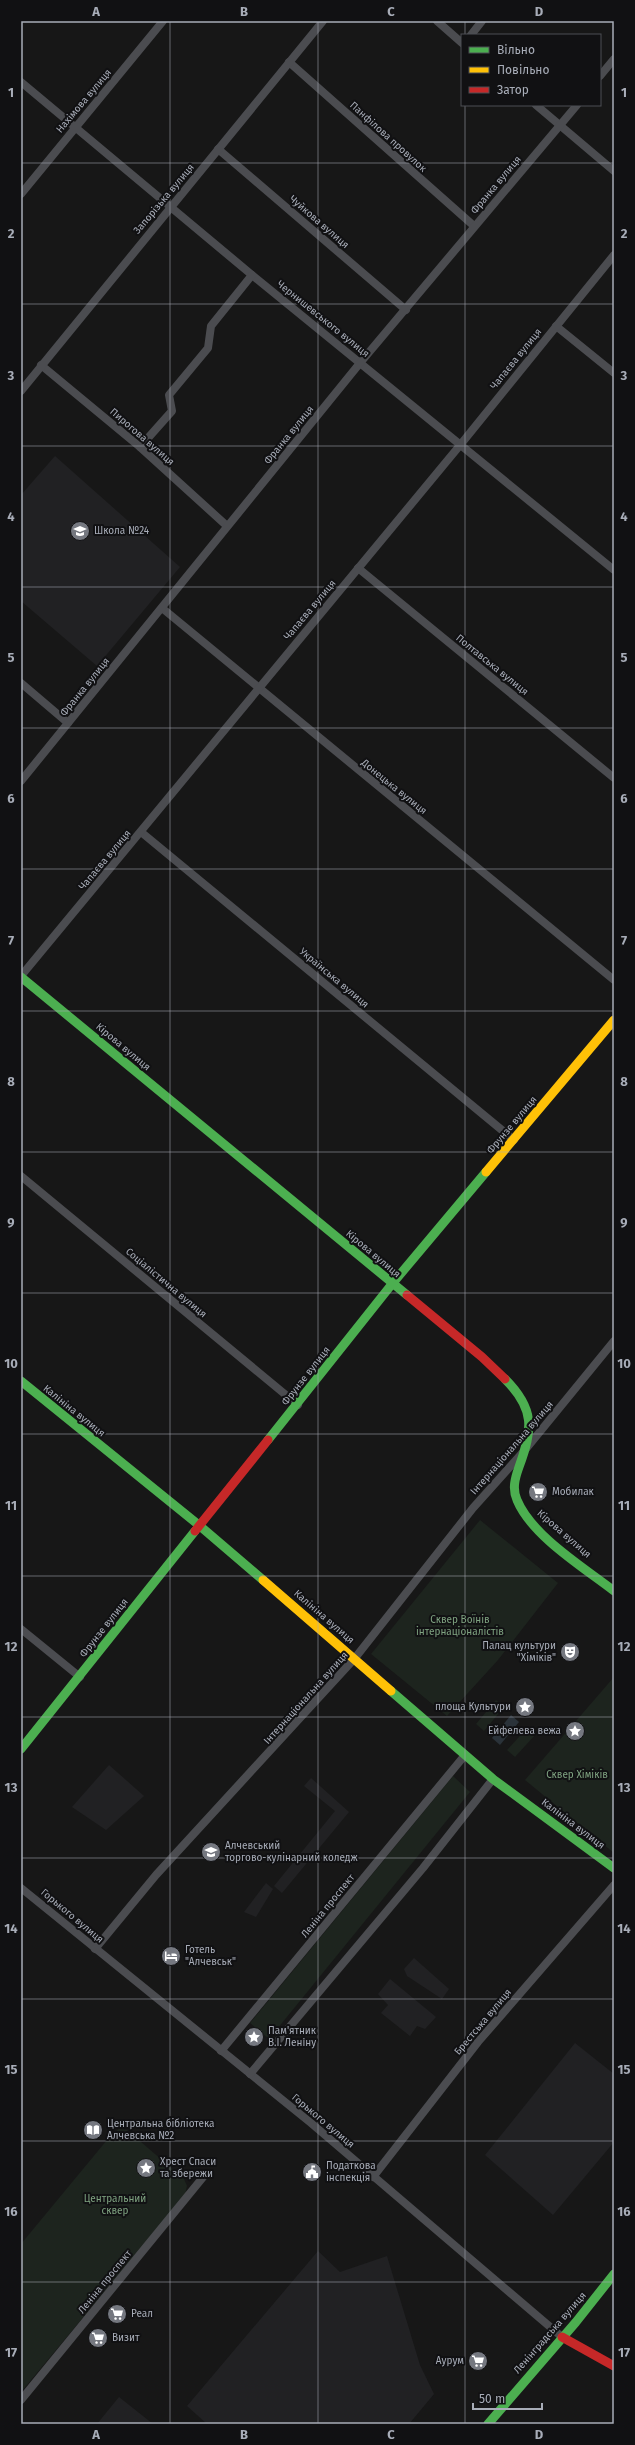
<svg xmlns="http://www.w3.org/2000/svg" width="635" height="2445" font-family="'Fira Sans',sans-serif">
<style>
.built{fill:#212123}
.green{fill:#1d241e}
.water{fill:#2a3239}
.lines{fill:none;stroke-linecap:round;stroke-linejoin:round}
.street{stroke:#4b4c50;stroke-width:8}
.fast{stroke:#4caf50;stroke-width:9}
.slow{stroke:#ffc107;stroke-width:9}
.jam{stroke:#c62828;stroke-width:9}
.grid{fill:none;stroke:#a8adb8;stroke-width:1;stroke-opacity:0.55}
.labels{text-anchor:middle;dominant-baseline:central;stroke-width:4;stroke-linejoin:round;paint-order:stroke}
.street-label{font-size:10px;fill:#a8adb8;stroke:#111113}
.poi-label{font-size:10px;fill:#a8adb8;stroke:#111113;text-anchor:start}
.park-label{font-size:10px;fill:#7fa381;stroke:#111113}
.neatline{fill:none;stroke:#a8adb8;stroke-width:1.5}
.grid-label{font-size:13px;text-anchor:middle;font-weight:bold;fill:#a8adb8}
</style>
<rect width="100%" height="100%" fill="#171717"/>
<g class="built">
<path d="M 55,456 L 180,567 L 97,666 L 21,601 L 21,495 Z"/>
<path d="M 109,1765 L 144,1796 L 106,1830 L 72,1807 Z"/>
<path d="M 311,1778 L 349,1812 L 282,1893 L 274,1886 L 335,1811 L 304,1786 Z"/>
<path d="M 266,1883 L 273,1889 L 256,1917 L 244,1912 Z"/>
<path d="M 414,1958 L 449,1989 L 442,1999 L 407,1976 L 404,1969 Z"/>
<path d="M 390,1979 L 436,2017 L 425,2029 L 417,2026 L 410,2036 L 381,2013 L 388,2005 L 378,1994 Z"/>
<path d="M 575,2043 L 614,2074 L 614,2142 L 553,2215 L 485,2155 Z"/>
<path d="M 318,2251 L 340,2272 L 387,2256 L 420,2365 L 434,2394 L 409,2424 L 207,2424 L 187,2406 Z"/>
<path d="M 119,2397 L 153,2424 L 97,2424 Z"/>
</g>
<g class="green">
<path d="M 480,1520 L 558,1583 L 498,1660 L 447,1716 L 371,1654 Z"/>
<path d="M 614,1677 L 614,1853 L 525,1780 Z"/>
<path d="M 496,1700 L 504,1707 L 484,1731 L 476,1724 Z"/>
<path d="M 528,1727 L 536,1734 L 515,1757 L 507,1750 Z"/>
<path d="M 453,1776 L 470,1792 L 269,2039 L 250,2023 Z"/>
<path d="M 119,2129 L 127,2130 L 184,2179 L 187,2186 L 185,2195 L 21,2392 L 21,2244 L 112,2134 Z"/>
</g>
<path class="water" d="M 511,1715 L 519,1722 L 500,1745 L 492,1738 Z"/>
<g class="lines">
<g class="street">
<path d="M 437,21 L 462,43"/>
<path d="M 471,35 L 482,21"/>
<path d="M 289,62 L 474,226"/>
<path d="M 600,76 L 614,59"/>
<path d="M 21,82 L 252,275 L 614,570"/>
<path d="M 536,105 L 614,171"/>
<path d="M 218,149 L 406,310"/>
<path d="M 21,194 L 163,21"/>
<path d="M 556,326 L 614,373"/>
<path d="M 41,365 L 140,447 L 227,526"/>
<path d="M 21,391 L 323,21"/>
<path d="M 140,447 L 172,411 L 169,395 L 208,348 L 211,326 L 252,275"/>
<path d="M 358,568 L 614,778"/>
<path d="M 162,608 L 614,980"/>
<path d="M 21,683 L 68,723"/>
<path d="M 21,781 L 360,363 L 577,105"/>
<path d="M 141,832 L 514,1140"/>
<path d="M 21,976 L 461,444 L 614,255"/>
<path d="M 21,1176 L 298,1405"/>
<path d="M 21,1629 L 80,1677"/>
<path d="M 21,1888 L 311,2123 L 562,2337"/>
<path d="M 95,1949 L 156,1875 L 355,1658 L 473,1508 L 525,1450 L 614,1341"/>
<path d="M 221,2051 L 465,1755"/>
<path d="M 250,2074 L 423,1868 L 493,1779"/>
<path d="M 373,2177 L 478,2042 L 614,1885"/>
<path d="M 21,2400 L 204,2176"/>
</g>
<g class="fast">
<path d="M 21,977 L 407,1295"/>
<path d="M 505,1379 C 535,1409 533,1429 519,1467 C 515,1478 512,1489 517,1500 C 532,1536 583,1567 614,1591"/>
<path d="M 21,1381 L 200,1526 L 263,1580"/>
<path d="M 268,1440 L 392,1284 L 486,1172"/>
<path d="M 391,1691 L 493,1779 L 614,1868"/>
<path d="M 21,1749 L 195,1531"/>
<path d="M 488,2424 L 576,2322 L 614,2274"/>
</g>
<g class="slow">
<path d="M 486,1172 L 614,1020"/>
<path d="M 263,1580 L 391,1691"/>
</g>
<g class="jam">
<path d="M 407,1295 L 482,1357 L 505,1379"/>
<path d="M 195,1531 L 268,1440"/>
<path d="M 562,2337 L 614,2366"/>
</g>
</g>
<path class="grid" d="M 170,21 L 170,2424M 318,21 L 318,2424M 465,21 L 465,35M 465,105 L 465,2424M 21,163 L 614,163M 21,304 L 614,304M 21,446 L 614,446M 21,587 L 614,587M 21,728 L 614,728M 21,869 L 614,869M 21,1011 L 614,1011M 21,1152 L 614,1152M 21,1293 L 614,1293M 21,1434 L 614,1434M 21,1576 L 614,1576M 21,1717 L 614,1717M 21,1858 L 614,1858M 21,1999 L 614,1999M 21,2141 L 614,2141M 21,2282 L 614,2282"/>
<defs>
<symbol id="school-disc" viewBox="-11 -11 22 22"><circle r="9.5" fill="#757880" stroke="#111113"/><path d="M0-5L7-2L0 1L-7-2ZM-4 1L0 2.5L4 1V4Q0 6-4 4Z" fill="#fff"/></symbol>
<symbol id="supermarket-disc" viewBox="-11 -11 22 22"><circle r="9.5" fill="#757880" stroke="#111113"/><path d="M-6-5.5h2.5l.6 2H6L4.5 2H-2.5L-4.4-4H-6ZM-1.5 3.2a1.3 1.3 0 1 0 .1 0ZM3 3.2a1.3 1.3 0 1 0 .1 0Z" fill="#fff"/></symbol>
<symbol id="theatre-disc" viewBox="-11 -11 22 22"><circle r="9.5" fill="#757880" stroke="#111113"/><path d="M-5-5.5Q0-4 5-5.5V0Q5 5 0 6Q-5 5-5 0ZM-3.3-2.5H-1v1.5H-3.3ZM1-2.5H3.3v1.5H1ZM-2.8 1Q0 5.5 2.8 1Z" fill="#fff"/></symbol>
<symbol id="sight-disc" viewBox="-11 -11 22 22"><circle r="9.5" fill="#757880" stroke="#111113"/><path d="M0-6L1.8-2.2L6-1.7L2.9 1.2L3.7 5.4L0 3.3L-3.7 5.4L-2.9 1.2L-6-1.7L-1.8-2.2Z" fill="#fff"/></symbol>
<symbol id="university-disc" viewBox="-11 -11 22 22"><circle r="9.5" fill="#757880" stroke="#111113"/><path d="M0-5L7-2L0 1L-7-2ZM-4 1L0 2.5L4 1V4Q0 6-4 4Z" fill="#fff"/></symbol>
<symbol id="hotel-disc" viewBox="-11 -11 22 22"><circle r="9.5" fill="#757880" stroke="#111113"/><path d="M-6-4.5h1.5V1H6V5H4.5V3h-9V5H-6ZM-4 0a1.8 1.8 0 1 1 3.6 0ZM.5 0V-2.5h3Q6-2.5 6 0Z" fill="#fff"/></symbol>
<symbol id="library-disc" viewBox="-11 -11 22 22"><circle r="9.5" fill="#757880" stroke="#111113"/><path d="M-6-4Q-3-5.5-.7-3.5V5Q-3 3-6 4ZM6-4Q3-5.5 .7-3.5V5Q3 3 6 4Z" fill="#fff"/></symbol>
<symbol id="civic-disc" viewBox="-11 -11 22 22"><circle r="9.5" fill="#757880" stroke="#111113"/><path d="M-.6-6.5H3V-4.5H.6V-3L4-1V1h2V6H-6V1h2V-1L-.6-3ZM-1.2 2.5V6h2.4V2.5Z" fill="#fff"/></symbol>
</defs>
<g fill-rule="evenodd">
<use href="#school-disc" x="69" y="520" width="22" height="22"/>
<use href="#supermarket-disc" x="527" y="1481" width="22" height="22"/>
<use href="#theatre-disc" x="559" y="1641" width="22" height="22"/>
<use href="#sight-disc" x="514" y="1696" width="22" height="22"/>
<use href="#sight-disc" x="564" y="1720" width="22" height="22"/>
<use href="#university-disc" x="200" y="1841" width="22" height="22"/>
<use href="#hotel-disc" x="160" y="1945" width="22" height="22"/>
<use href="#sight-disc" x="243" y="2026" width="22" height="22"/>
<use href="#library-disc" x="82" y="2119" width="22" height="22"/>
<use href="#sight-disc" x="135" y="2157" width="22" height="22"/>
<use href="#civic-disc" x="301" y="2161" width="22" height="22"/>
<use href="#supermarket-disc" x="106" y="2303" width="22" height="22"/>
<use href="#supermarket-disc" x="87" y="2327" width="22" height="22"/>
<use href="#supermarket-disc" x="467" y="2350" width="22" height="22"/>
</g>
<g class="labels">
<g class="street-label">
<text transform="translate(84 101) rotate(-50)">Нахімова вулиця</text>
<text transform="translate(388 137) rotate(42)">Панфілова провулок</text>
<text transform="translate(496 185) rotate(-50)">Франка вулиця</text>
<text transform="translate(164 199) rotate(-50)">Запорізька вулиця</text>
<text transform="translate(319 222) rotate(41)">Чуйкова вулиця</text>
<text transform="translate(323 319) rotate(39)">Чернишевського вулиця</text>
<text transform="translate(516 359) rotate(-51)">Чапаєва вулиця</text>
<text transform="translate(289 435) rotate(-51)">Франка вулиця</text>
<text transform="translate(142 437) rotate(41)">Пирогова вулиця</text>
<text transform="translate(310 610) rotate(-50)">Чапаєва вулиця</text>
<text transform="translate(492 665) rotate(39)">Полтавська вулиця</text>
<text transform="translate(85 687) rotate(-51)">Франка вулиця</text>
<text transform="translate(394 787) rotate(39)">Донецька вулиця</text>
<text transform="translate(105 860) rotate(-50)">Чапаєва вулиця</text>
<text transform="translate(334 978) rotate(40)">Українська вулиця</text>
<text transform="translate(123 1047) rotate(40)">Кірова вулиця</text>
<text transform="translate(512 1125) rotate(-50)">Фрунзе вулиця</text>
<text transform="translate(373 1254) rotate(40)">Кірова вулиця</text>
<text transform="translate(166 1283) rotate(40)">Соціалістична вулиця</text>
<text transform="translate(306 1376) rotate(-52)">Фрунзе вулиця</text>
<text transform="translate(74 1411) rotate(39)">Калініна вулиця</text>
<text transform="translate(512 1448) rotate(-49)">Інтернаціональна вулиця</text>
<text transform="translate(564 1534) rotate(41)">Кірова вулиця</text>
<text transform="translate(324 1617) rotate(41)">Калініна вулиця</text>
<text transform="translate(104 1628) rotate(-52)">Фрунзе вулиця</text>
<text transform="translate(306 1698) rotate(-48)">Інтернаціональна вулиця</text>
<text transform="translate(573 1824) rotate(37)">Калініна вулиця</text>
<text transform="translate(328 1906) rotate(-51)">Леніна проспект</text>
<text transform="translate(72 1916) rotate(40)">Горького вулиця</text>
<text transform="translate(483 2022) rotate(-50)">Брестська вулиця</text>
<text transform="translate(323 2121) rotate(40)">Горького вулиця</text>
<text transform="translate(105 2282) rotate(-51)">Леніна проспект</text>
<text transform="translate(550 2333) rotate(-49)">Ленінградська вулиця</text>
</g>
<g class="poi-label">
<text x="94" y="531">Школа №24</text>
<text x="552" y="1492">Мобилак</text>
<text x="556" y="1646" text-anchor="end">Палац культури<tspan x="556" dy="12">"Хіміків"</tspan></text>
<text x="511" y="1707" text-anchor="end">площа Культури</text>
<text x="561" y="1731" text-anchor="end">Ейфелева вежа</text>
<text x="225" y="1846">Алчевський<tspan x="225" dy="12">торгово-кулінарний коледж</tspan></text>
<text x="185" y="1950">Готель<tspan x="185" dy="12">"Алчевськ"</tspan></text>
<text x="268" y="2031">Пам'ятник<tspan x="268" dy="12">В.I. Ленiну</tspan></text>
<text x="107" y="2124">Центральна бібліотека<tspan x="107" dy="12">Алчевська №2</tspan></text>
<text x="160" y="2162">Хрест Спаси<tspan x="160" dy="12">та збережи</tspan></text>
<text x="326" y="2166">Податкова<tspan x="326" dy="12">інспекція</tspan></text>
<text x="131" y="2314">Реал</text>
<text x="112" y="2338">Визит</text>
<text x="464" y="2361" text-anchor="end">Аурум</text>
</g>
<g class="park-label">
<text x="460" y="1620">Сквер Воїнів<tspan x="460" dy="12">інтернаціоналістів</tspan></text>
<text x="577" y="1775">Сквер Хіміків</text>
<text x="115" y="2199">Центральний<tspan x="115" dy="12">сквер</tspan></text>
</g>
</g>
<rect width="635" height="2445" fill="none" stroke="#111113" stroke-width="44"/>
<rect x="461" y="34" width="140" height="72" fill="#111113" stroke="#4d4f55"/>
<rect x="469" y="47" width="20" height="6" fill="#4caf50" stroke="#4d4f55"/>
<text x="497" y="54" font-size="12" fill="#a8adb8">Вільно</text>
<rect x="469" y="67" width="20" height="6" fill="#ffc107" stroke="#4d4f55"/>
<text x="497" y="74" font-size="12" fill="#a8adb8">Повільно</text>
<rect x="469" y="87" width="20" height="6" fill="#c62828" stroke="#4d4f55"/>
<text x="497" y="94" font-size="12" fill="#a8adb8">Затор</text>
<path d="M473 2403v6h69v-6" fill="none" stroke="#a8adb8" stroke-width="2"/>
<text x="479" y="2403" font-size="12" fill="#a8adb8" stroke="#111113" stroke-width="3" paint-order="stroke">50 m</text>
<rect x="22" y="22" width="591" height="2401" class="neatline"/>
<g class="grid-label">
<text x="96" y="16">A</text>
<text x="244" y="16">B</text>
<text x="391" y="16">C</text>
<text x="539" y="16">D</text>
<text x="11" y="97">1</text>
<text x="624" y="97">1</text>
<text x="11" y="238">2</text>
<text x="624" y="238">2</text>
<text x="11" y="380">3</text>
<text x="624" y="380">3</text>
<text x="11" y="521">4</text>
<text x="624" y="521">4</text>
<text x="11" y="662">5</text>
<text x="624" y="662">5</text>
<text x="11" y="803">6</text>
<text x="624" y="803">6</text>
<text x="11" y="945">7</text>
<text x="624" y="945">7</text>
<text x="11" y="1086">8</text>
<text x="624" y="1086">8</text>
<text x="11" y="1227">9</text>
<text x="624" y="1227">9</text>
<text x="11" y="1368">10</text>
<text x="624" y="1368">10</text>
<text x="11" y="1510">11</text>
<text x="624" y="1510">11</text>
<text x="11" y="1651">12</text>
<text x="624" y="1651">12</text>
<text x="11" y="1792">13</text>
<text x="624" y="1792">13</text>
<text x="11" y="1933">14</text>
<text x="624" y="1933">14</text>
<text x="11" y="2074">15</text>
<text x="624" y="2074">15</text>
<text x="11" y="2216">16</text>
<text x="624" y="2216">16</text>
<text x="11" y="2357">17</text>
<text x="624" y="2357">17</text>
<text x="96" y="2439">A</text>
<text x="244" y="2439">B</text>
<text x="391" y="2439">C</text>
<text x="539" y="2439">D</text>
</g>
</svg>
